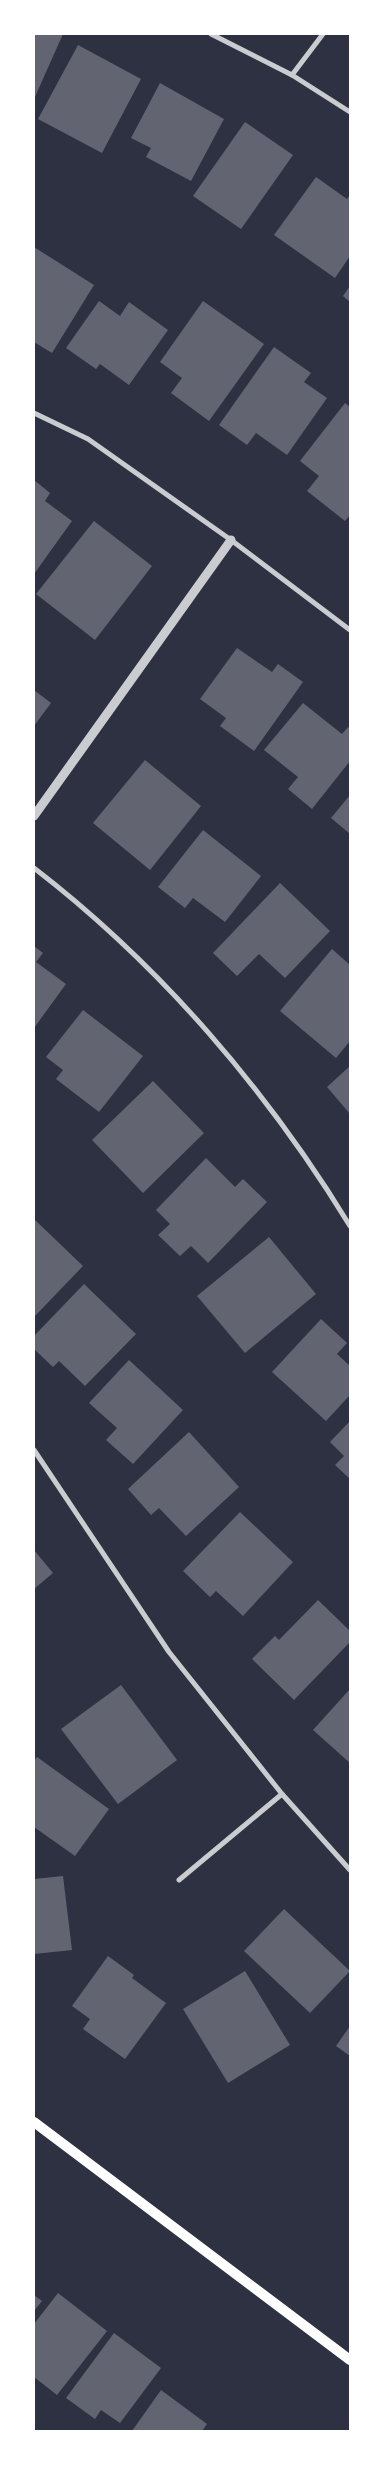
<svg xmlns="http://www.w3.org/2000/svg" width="384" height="2465" font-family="'Crimson Pro',serif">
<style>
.building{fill:#626471}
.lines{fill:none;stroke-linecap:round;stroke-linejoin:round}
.minor{stroke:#caccd0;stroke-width:5}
.tertiary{stroke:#caccd0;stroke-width:9}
.secondary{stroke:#fff;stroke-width:10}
</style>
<rect width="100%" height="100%" fill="#2d3142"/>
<g class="building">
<path d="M 34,34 L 63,34 L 34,99 Z"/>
<path d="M 78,45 L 141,79 L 102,153 L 38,119 Z"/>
<path d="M 160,83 L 224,119 L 191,181 L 146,157 L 151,148 L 131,138 Z"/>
<path d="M 245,122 L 293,155 L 241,229 L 193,196 Z"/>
<path d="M 316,177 L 347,199 L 350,195 L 350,256 L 335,278 L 274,235 Z"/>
<path d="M 34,247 L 94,285 L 52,353 L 34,342 Z"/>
<path d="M 350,286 L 350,302 L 343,296 Z"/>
<path d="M 99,301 L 120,316 L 129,302 L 168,330 L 129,385 L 100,364 L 96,369 L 66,348 Z"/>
<path d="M 203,301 L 264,344 L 209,421 L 171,393 L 182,378 L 160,362 Z"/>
<path d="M 274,347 L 311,373 L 304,382 L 327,398 L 287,455 L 256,433 L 247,445 L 219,425 Z"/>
<path d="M 345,403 L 350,407 L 350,515 L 345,521 L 307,491 L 319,476 L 300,461 Z"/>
<path d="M 34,480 L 50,493 L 45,501 L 72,521 L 34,574 Z"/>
<path d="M 94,521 L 152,566 L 95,640 L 36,594 Z"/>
<path d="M 237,648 L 272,672 L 278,664 L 303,682 L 254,751 L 220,726 L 226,718 L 200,699 Z"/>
<path d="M 34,690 L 51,703 L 34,726 Z"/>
<path d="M 303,703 L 342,734 L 348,727 L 350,729 L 350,761 L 312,809 L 288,789 L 298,777 L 264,750 Z"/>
<path d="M 145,760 L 201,806 L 150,870 L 93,823 Z"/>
<path d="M 350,795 L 350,834 L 331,818 Z"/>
<path d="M 203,830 L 261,876 L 225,922 L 193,898 L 185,908 L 158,887 Z"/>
<path d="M 280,883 L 330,931 L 285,978 L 259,954 L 237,976 L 213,953 Z"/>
<path d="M 34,946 L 43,953 L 36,962 L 66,984 L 34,1028 Z"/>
<path d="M 332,949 L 350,965 L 350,1041 L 336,1058 L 280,1011 Z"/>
<path d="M 83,1010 L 143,1056 L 99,1112 L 56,1079 L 63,1070 L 46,1057 Z"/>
<path d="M 350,1066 L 350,1114 L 327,1087 Z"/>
<path d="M 153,1081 L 204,1133 L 143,1193 L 92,1140 Z"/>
<path d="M 206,1158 L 235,1187 L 243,1179 L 267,1202 L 208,1263 L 191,1246 L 180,1256 L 158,1235 L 170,1224 L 156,1210 Z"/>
<path d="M 34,1219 L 83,1266 L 34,1317 Z"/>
<path d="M 269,1237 L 316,1294 L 245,1353 L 197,1296 Z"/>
<path d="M 84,1284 L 136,1334 L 85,1386 L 59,1361 L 53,1367 L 34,1349 L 34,1336 Z"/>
<path d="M 321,1319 L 347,1343 L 337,1354 L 350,1366 L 350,1395 L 326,1421 L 272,1372 Z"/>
<path d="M 129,1360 L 183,1410 L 133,1464 L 106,1440 L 117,1428 L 89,1403 Z"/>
<path d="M 350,1421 L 350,1479 L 335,1465 L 344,1456 L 330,1442 Z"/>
<path d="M 189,1432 L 239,1487 L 186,1536 L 159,1508 L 151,1515 L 128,1489 Z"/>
<path d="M 240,1512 L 293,1562 L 243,1616 L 216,1591 L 210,1597 L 183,1571 Z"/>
<path d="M 34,1550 L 53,1573 L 34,1589 Z"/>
<path d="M 318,1600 L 350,1631 L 350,1642 L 294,1700 L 252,1659 L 275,1636 L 279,1640 Z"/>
<path d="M 121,1685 L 177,1760 L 118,1804 L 61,1729 Z"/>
<path d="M 350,1689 L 350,1763 L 313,1730 Z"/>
<path d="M 37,1757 L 109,1809 L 75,1856 L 34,1827 L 34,1761 Z"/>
<path d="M 63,1876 L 72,1950 L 34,1954 L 34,1879 Z"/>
<path d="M 284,1909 L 350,1971 L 310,2013 L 244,1951 Z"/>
<path d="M 108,1956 L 134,1975 L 132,1978 L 166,2003 L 125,2059 L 83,2029 L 90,2019 L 72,2006 Z"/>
<path d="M 245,1971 L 290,2045 L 228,2083 L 183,2009 Z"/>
<path d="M 350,2026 L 350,2056 L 336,2046 Z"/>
<path d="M 58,2293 L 107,2331 L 57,2395 L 34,2377 L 34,2324 Z"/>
<path d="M 34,2295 L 42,2301 L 34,2311 Z"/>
<path d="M 114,2333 L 161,2368 L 120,2423 L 101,2410 L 95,2419 L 66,2398 Z"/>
<path d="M 161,2390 L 207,2424 L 202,2431 L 132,2431 Z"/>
</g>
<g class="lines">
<g class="minor">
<path d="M 211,34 L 292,75 L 350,112"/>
<path d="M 292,75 L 323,34"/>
<path d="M 34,413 L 88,439 L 231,540 L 350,630"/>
<path d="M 34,868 C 160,965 267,1090 350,1226"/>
<path d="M 34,1450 L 169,1652 L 282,1794 L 350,1870"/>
<path d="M 179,1880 L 282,1794"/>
</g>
<path class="tertiary" d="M 34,816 L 231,540"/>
<path class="secondary" d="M 34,2122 L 350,2360"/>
</g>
<rect width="384" height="2465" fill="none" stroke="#ffffff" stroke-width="70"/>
</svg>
